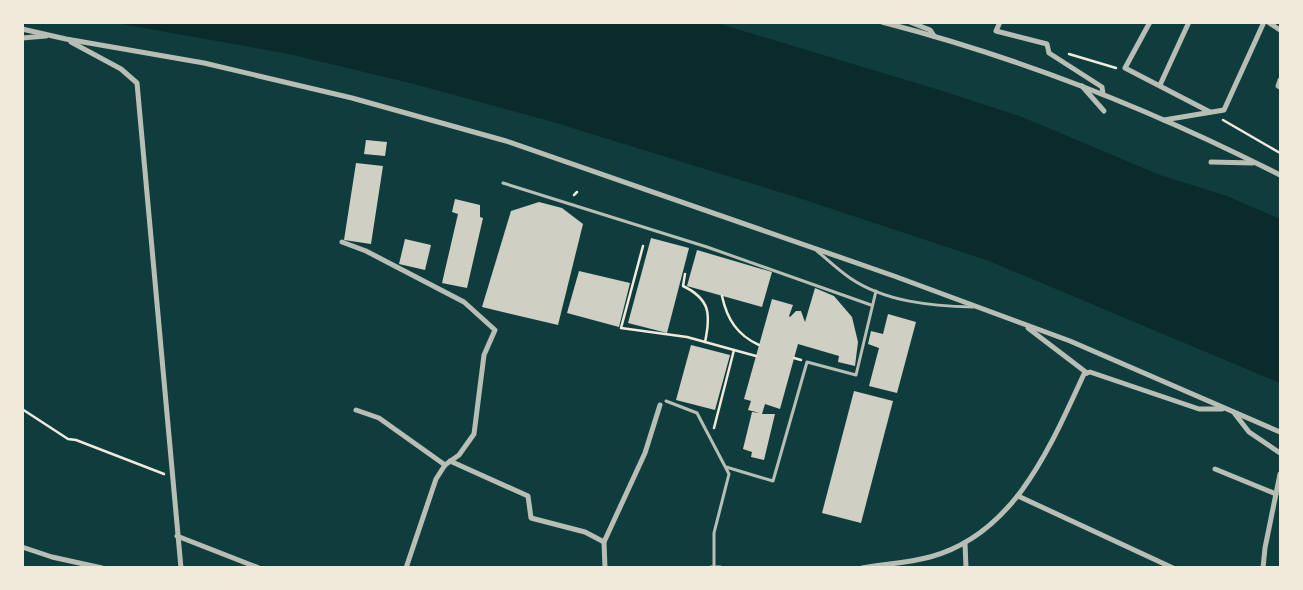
<svg xmlns="http://www.w3.org/2000/svg" width="1303" height="590" font-family="'Roboto Condensed',sans-serif">
<style>
.water{fill:#0a2a2b}
.building{fill:#cfcfc3}
.lines{fill:none;stroke-linecap:round;stroke-linejoin:round}
.path{stroke:#f1e9da;stroke-width:2.5}
.service{stroke:#b8beb3;stroke-width:3}
.minor{stroke:#b8beb3;stroke-width:5}
</style>
<rect width="100%" height="100%" fill="#0f3d3e"/>
<path class="water" d="M 116,23 L 717,23 L 949,93 L 1022,117 L 1160,175 L 1227,196 L 1280,219 L 1280,383 L 989,261 L 802,199 L 553,122 L 414,84 L 289,54 Z"/>
<g class="building">
<path d="M 366,140 L 387,142 L 385,156 L 364,154 Z"/>
<path d="M 356,163 L 383,166 L 371,244 L 344,240 Z"/>
<path d="M 455,199 L 480,205 L 480,217 L 483,218 L 467,288 L 442,283 L 458,214 L 452,212 Z"/>
<path d="M 539,202 L 562,208 L 583,224 L 558,325 L 482,307 L 511,211 Z"/>
<path d="M 651,238 L 689,248 L 667,333 L 628,323 Z"/>
<path d="M 405,239 L 431,245 L 425,270 L 399,264 Z"/>
<path d="M 697,250 L 772,272 L 762,307 L 687,286 Z"/>
<path d="M 579,271 L 630,283 L 619,327 L 567,313 Z"/>
<path d="M 815,288 L 834,296 L 852,317 L 858,342 L 855,366 L 838,362 L 839,356 L 798,344 L 780,409 L 765,404 L 762,414 L 775,414 L 764,460 L 751,457 L 752,452 L 743,449 L 752,412 L 760,413 L 748,410 L 751,401 L 744,399 L 772,299 L 793,305 L 789,316 L 790,317 L 796,311 L 801,311 L 805,322 Z"/>
<path d="M 888,314 L 916,322 L 897,393 L 869,386 L 879,348 L 868,344 L 871,331 L 883,334 Z"/>
<path d="M 691,345 L 730,355 L 715,410 L 676,400 Z"/>
<path d="M 854,391 L 893,401 L 861,523 L 822,513 Z"/>
</g>
<g class="lines">
<g class="path">
<path d="M 1069,54 L 1116,68"/>
<path d="M 1223,120 L 1280,153"/>
<path d="M 574,195 L 577,192"/>
<path d="M 643,246 L 621,328 L 687,337 L 734,350 L 714,428"/>
<path d="M 685,274 L 683,286 C 710,299 711,314 705,342"/>
<path d="M 722,296 C 727,319 737,335 759,345"/>
<path d="M 734,350 L 756,356"/>
<path d="M 794,358 L 801,360"/>
<path d="M 22,409 L 68,439 L 76,440 L 164,474"/>
</g>
<g class="service">
<path d="M 503,183 L 707,247 L 871,305"/>
<path d="M 817,251 C 828,260 838,270 850,278 C 885,302 932,306 973,307"/>
<path d="M 666,401 L 697,413 L 729,474 L 714,533 L 714,567"/>
<path d="M 726,467 L 773,481 L 807,362 L 856,375 L 876,291"/>
</g>
<g class="minor">
<path d="M 882,22 C 1021,58 1153,110 1280,175"/>
<path d="M 910,22 L 930,30 L 934,36"/>
<path d="M 1000,22 L 996,31 L 1047,44 L 1049,53 L 1102,87 L 1103,94"/>
<path d="M 1150,22 L 1125,68 L 1210,112"/>
<path d="M 1268,22 L 1280,30"/>
<path d="M 22,29 L 66,39 L 204,63 L 352,98 L 506,141 L 894,276 L 1070,341 L 1280,432"/>
<path d="M 22,38 L 46,36"/>
<path d="M 71,42 L 121,69 L 137,83 L 181,568"/>
<path d="M 1280,80 L 1278,86 L 1280,87"/>
<path d="M 1160,85 L 1189,22"/>
<path d="M 1082,86 L 1104,111"/>
<path d="M 1164,120 L 1224,110 L 1264,22"/>
<path d="M 1211,162 L 1253,163"/>
<path d="M 342,242 L 366,251 L 464,302 L 495,330 L 484,355 L 474,434 L 459,455 L 445,465 L 436,479 L 406,568"/>
<path d="M 1028,328 L 1087,373"/>
<path d="M 356,410 L 379,418 L 445,465"/>
<path d="M 1235,414 L 1249,432 L 1280,453"/>
<path d="M 450,461 L 528,496 L 531,518 L 585,532 L 604,542"/>
<path d="M 1215,469 L 1276,494"/>
<path d="M 1018,496 L 1173,568"/>
<path d="M 177,536 L 259,568"/>
<path d="M 965,543 L 966,568"/>
<path d="M 22,547 L 52,557 L 102,568"/>
<path d="M 605,568 L 604,542 L 645,453 L 660,405"/>
<path d="M 711,568 L 720,568"/>
<path d="M 862,568 C 884,564 908,563 930,557 C 1015,534 1050,447 1084,374 L 1090,372 L 1199,409 L 1222,409"/>
<path d="M 1263,568 L 1265,548 L 1280,474"/>
</g>
</g>
<rect width="1303" height="590" fill="none" stroke="#f1e9da" stroke-width="48"/>
</svg>
